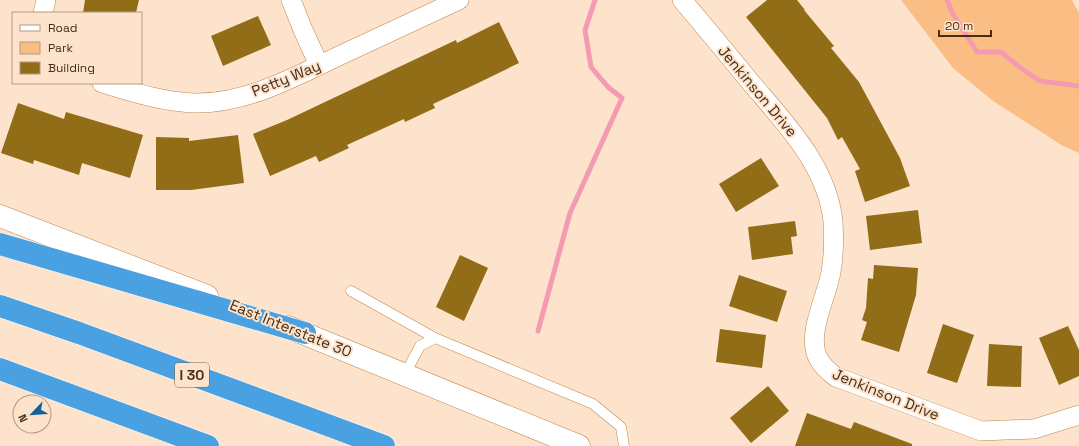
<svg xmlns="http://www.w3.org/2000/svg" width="1079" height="446" font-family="'Space Grotesk',sans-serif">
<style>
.green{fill:#fabd84}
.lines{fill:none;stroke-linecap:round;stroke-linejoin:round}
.stream{stroke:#f49bb1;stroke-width:5}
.building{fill:#916d18}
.lane-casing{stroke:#c2864b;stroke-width:11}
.street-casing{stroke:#c2864b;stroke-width:20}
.secondary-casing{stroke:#c2864b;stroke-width:23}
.highway-casing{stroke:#fff;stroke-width:23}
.lane{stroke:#fff;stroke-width:10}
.street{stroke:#fff;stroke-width:19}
.secondary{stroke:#fff;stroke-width:22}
.highway{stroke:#49a1e2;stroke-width:22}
.labels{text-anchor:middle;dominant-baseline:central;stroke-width:4;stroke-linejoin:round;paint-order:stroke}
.shield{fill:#fde3cb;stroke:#7d644b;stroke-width:1}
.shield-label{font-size:14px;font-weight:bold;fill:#462d14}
.street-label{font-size:15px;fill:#462d14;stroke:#fde3cb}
</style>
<rect width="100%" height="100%" fill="#fde3cb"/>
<path class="green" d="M 901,0 L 1072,0 L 1079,13 L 1079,153 L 1063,146 L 993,101 L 953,68 Z"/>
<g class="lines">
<g class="stream">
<path d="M 947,0 L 953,14 L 977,52 L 1001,52 L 1022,69 L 1040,81 L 1079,86"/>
<path d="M 538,331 L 570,213 L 622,98 L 608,87 L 591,67 L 585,30 L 595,0"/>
</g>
</g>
<g class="building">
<path d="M 85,0 L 139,0 L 136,13 L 83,13 Z"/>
<path d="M 767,0 L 797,0 L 805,10 L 804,10 L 834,46 L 831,48 L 859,82 L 900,158 L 910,186 L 865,202 L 855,171 L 860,169 L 842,137 L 838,140 L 827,118 L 746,17 Z"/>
<path d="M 258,16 L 271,45 L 223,66 L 211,36 Z"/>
<path d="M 499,22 L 519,63 L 476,84 L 433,104 L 435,108 L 405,122 L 404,119 L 347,145 L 349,148 L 319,162 L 316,156 L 270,176 L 253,134 L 287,120 L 456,40 L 457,43 Z"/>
<path d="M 18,103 L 64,119 L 66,112 L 143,135 L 130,178 L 82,163 L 79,175 L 34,160 L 33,164 L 1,153 Z"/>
<path d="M 238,135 L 244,183 L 191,190 L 156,190 L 156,137 L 189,138 L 189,141 Z"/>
<path d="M 761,158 L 779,186 L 736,212 L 719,184 Z"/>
<path d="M 918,210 L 922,243 L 870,250 L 866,216 Z"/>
<path d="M 795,221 L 797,236 L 791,237 L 793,254 L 752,260 L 748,227 Z"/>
<path d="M 460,255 L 488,268 L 464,321 L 436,307 Z"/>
<path d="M 874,265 L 918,268 L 916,295 L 899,352 L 861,340 L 867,322 L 862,320 L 866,308 L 868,278 L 873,279 Z"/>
<path d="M 739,275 L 787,291 L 777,322 L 729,306 Z"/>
<path d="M 943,324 L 974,335 L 957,383 L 927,373 Z"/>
<path d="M 1068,326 L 1079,350 L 1079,376 L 1059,385 L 1039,338 Z"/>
<path d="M 720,329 L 766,335 L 762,368 L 716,362 Z"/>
<path d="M 989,344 L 1022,346 L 1021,387 L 987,386 Z"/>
<path d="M 768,386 L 789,411 L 751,443 L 730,418 Z"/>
<path d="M 807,413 L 851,429 L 854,422 L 912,444 L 912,446 L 795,446 Z"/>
</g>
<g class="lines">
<defs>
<g id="lane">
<path d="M 351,291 L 435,338"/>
<path d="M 405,374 L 420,346 L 435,338 L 593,404 L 621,427 L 624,446"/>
</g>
<g id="street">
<path d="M 291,0 L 303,30 L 319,65"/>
<path d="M 682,0 C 706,28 729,56 752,84 C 786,124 827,166 833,221 C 834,238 834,255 831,272 C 827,296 806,334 818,358 C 822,366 829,372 836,377 L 981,431 L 1034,429 L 1079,415"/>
<path d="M 43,13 L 46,0"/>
<path d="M 102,83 C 132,92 163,102 194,103 C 247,104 296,76 343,54 C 382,36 420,18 459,0"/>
</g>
<g id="secondary">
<path d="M 0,216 L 207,296"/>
<path d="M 288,327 L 579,446"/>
</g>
<g id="highway">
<path d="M 0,244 L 305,333"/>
<path d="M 0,306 L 79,333 L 384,446"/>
<path d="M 0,369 L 208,446"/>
</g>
</defs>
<use href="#lane" class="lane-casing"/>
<use href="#street" class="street-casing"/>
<use href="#secondary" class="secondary-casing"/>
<use href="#highway" class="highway-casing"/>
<use href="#lane" class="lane"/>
<use href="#street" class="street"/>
<use href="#secondary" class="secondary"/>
<use href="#highway" class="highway"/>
</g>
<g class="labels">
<rect class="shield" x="175" y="363" width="34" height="24" rx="3"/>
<g class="shield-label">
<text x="192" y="375">I 30</text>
</g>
<g class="street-label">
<text transform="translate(286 78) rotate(-22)">Petty Way</text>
<text transform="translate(758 91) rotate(50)">Jenkinson Drive</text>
<text transform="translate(291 328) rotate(22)">East Interstate 30</text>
<text transform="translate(886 394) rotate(22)">Jenkinson Drive</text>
</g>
</g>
<rect x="12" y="12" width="130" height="72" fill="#fde3cb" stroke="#b49a82"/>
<rect x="20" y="25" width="20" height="6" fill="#ffffff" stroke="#b49a82"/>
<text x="48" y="32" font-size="12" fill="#462d14">Road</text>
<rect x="20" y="42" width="20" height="12" fill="#fabd84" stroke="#b49a82"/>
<text x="48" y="52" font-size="12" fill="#462d14">Park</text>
<rect x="20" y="62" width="20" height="12" fill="#916d18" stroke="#b49a82"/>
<text x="48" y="72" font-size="12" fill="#462d14">Building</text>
<g transform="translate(32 414) rotate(245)"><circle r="19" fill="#fde3cb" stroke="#b49a82"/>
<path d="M0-3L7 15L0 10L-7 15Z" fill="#156295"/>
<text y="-6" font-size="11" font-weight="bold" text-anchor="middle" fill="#462d14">N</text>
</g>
<path d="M939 30v6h52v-6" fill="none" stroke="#462d14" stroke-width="2"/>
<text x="945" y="30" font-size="12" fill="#462d14" stroke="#fde3cb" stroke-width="3" paint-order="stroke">20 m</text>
</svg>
